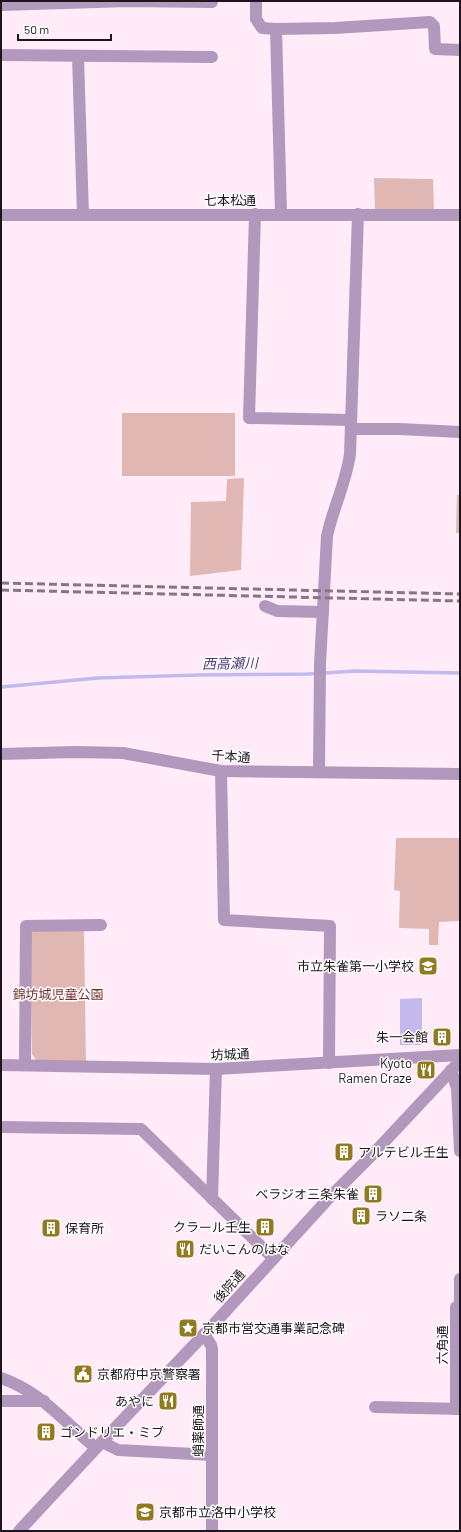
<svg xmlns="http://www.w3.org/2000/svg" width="461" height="1532" font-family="Barlow,'Noto Sans JP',sans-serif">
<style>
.green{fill:#e0b7b3}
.water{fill:#c3b9ed}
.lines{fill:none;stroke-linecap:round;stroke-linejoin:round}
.stream{stroke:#c3b9ed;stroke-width:3.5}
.minor{stroke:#b298bd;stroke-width:12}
.rail{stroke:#847780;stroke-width:3;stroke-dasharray:8 4;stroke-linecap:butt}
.labels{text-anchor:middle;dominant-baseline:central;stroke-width:3;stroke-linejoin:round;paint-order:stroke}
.street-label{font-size:13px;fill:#1d151b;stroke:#fff}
.poi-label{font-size:13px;fill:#1d151b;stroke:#fff;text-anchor:start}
.park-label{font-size:13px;fill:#762e2b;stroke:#fff}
.water-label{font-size:14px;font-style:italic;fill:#4c3c7a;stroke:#fff}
</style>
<rect width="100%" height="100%" fill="#ffecf8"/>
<g class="green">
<path d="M 374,178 L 433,179 L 434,211 L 375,210 Z"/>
<rect x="122" y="413" width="113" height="63"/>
<path d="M 244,478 L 241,570 L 190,576 L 191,502 L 226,501 L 227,479 Z"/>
<path d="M 457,495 L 460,495 L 460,533 L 456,533 Z"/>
<path d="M 396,838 L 460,838 L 460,921 L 439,922 L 438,945 L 429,945 L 429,929 L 399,928 L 400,891 L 394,890 Z"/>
<path d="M 37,929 L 84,930 L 86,1062 L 37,1061 L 32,1054 L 30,934 Z"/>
</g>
<path class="water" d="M 422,998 L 422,1045 L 400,1045 L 400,999 Z"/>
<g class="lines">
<path class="stream" d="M 1,687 L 98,678 L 198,675 L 308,674 L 355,671 L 460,673"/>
<g class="minor">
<path d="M 256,1 L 256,19 L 262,28 L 276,29 L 335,28 L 430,22 L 434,26 L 435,49 L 460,50"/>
<path d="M 1,5 L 128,1 L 212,2"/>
<path d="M 276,29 L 281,214"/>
<path d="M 1,55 L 212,57"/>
<path d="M 78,57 L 83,215"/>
<path d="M 255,214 L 249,418 L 351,420"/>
<path d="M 1,215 L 460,215"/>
<path d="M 352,429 L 399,429 L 460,432"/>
<path d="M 265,606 L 277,611 L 323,612"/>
<path d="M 1,754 L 75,752 L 123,753 L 221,771 L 460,774"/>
<path d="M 221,771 L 224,920 L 330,926 L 329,1063"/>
<path d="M 319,772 L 320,664 L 327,536 C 333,508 346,483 350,454 L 358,214"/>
<path d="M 1,1065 L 216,1069 L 460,1055"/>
<path d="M 25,1065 L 26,926 L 101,925"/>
<path d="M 451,1070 L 457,1088 L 460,1151"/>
<path d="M 1,1127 L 141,1129 L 273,1258"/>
<path d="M 212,1199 L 216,1069"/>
<path d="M 204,1334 L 211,1345 L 212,1349 L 212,1531"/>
<path d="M 1,1378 C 43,1393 63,1421 96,1448"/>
<path d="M 1,1401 L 44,1401"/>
<path d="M 375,1407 L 460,1409"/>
<path d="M 456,1409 L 456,1307 L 460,1305 L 460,1279"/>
<path d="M 102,1442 L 118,1450 L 212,1455"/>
<path d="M 19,1531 L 114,1429 L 213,1325 L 329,1198 L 372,1155 L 460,1061"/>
</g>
<g class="rail">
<path d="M 1,583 L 460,594"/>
<path d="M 1,590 L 460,601"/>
</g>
</g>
<defs>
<symbol id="school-square" viewBox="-11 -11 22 22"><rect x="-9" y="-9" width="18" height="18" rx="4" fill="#927a21" stroke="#fff"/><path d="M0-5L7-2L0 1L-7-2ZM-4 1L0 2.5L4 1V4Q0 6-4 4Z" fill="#fff"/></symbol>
<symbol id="building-square" viewBox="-11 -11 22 22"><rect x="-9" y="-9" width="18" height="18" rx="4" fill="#927a21" stroke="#fff"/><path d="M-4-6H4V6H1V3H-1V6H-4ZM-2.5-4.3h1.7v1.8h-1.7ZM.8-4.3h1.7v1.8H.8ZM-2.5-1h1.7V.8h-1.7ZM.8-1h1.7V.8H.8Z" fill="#fff"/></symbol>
<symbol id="restaurant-square" viewBox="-11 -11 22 22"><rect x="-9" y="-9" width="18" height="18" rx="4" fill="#927a21" stroke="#fff"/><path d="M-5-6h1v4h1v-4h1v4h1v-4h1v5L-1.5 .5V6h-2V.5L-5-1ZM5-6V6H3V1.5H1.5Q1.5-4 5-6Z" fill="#fff"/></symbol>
<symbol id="sight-square" viewBox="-11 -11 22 22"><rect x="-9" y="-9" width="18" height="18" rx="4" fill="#927a21" stroke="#fff"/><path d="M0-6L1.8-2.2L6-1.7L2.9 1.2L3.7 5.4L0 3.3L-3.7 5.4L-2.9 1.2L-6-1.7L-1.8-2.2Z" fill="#fff"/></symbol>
<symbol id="civic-square" viewBox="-11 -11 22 22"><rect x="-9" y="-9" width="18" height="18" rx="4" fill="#927a21" stroke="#fff"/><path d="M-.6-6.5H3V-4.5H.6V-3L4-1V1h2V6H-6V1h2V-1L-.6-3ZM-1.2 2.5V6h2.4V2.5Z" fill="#fff"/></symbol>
</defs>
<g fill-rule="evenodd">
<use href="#school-square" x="417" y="955" width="22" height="22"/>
<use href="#building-square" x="431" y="1026" width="22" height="22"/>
<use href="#restaurant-square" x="415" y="1059" width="22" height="22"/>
<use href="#building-square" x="333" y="1141" width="22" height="22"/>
<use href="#building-square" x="362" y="1183" width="22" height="22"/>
<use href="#building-square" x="350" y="1205" width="22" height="22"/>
<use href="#building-square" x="254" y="1216" width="22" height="22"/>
<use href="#building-square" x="40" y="1217" width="22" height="22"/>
<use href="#restaurant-square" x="174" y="1238" width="22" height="22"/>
<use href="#sight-square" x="177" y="1317" width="22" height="22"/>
<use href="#civic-square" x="72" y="1363" width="22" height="22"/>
<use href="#restaurant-square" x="157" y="1390" width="22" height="22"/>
<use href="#building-square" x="35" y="1421" width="22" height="22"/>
<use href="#school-square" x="134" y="1501" width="22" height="22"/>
</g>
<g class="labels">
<g class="street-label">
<text x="230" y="200">七本松通</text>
<text transform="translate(231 756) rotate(4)">千本通</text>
<text transform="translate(230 1054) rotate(-2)">坊城通</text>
<text transform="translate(229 1286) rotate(-48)">後院通</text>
<text transform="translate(442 1345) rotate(-90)">六角通</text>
<text transform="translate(198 1431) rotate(-90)">蛸薬師通</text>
</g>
<g class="poi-label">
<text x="414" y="966" text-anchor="end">市立朱雀第一小学校</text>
<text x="428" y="1037" text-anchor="end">朱一会館</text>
<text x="412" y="1063" text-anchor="end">Kyoto<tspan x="412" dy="15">Ramen Craze</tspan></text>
<text x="358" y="1152">アルテビル壬生</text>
<text x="359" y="1194" text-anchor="end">ベラジオ三条朱雀</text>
<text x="375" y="1216">ラソ二条</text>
<text x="251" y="1227" text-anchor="end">クラール壬生</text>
<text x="65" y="1228">保育所</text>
<text x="199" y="1249">だいこんのはな</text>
<text x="202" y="1328">京都市営交通事業記念碑</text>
<text x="97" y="1374">京都府中京警察署</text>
<text x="154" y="1401" text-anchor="end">あやに</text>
<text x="60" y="1432">ゴンドリエ・ミブ</text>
<text x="159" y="1512">京都市立洛中小学校</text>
</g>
<g class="park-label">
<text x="58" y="994">錦坊城児童公園</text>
</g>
<g class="water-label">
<text transform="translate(230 663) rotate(-1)">西高瀬川</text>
</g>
</g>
<rect width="461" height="1532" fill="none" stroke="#1d151b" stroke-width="4"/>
<path d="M18 34v6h93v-6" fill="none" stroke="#1d151b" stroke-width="2"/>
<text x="24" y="34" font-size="12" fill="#1d151b" stroke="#ffffff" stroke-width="3" paint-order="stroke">50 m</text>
</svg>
